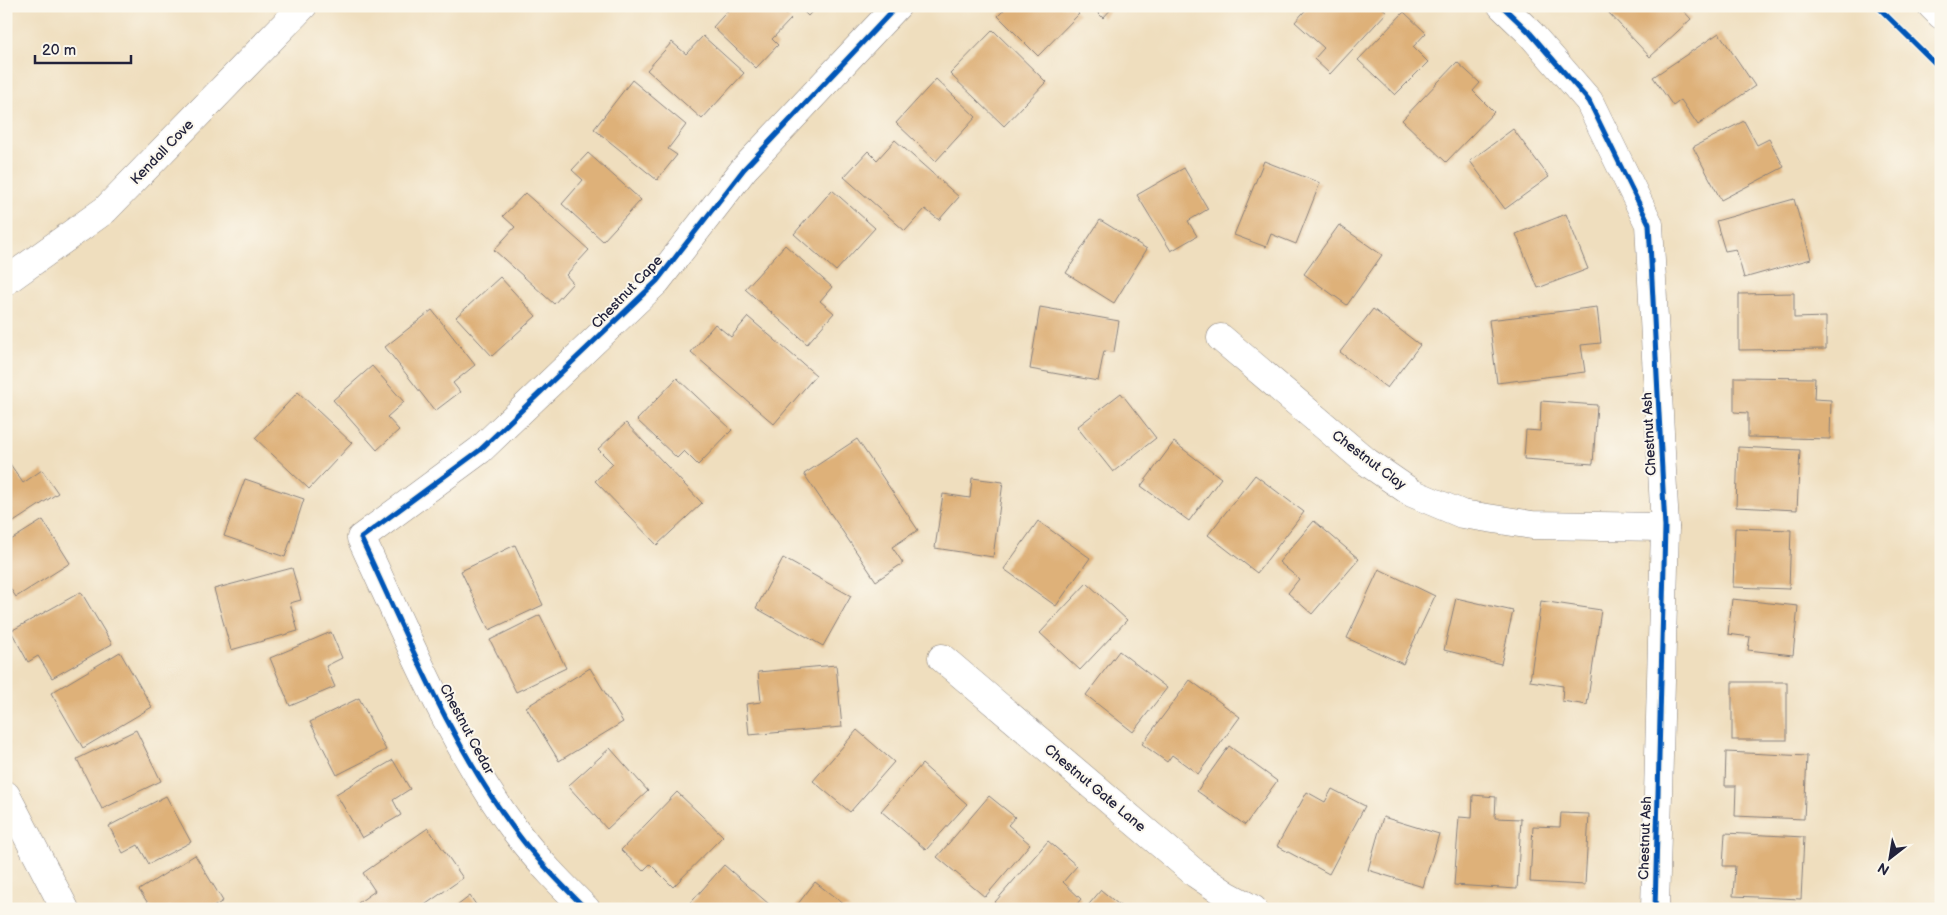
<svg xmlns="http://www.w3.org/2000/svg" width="1947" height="915" font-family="'Balsamiq Sans',sans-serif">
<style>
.building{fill:#deb179}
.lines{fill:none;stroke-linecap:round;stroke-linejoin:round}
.street-casing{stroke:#88807c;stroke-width:29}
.secondary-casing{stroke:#88807c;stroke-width:29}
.street{stroke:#fff;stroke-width:28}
.secondary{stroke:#fff;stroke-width:28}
.cycleway-casing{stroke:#fbf7ec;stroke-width:8}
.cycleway{stroke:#0057b8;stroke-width:5}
.labels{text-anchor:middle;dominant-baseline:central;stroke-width:4;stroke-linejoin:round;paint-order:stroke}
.street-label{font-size:14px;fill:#22223b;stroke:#fbf7ec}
</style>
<rect width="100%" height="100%" fill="#fbf7ec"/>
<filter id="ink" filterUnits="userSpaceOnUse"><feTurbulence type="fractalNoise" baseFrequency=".02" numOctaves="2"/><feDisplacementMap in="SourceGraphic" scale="10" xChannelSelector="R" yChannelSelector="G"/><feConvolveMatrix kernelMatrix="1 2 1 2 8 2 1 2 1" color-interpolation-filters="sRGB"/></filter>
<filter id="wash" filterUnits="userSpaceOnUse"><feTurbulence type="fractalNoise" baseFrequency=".0096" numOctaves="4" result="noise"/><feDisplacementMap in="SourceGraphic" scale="20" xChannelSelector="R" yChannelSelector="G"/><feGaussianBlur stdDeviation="1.12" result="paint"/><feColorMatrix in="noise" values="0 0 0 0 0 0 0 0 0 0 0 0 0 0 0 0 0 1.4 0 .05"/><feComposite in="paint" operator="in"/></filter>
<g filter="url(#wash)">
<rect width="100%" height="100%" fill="#efdebe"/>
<g id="blocks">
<g class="building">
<path d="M 732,6 L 778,6 L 791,19 L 772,39 L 778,45 L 756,68 L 713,27 Z"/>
<path d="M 798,6 L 817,6 L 808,16 Z"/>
<path d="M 1008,6 L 1071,6 L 1079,14 L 1038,56 L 998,16 Z"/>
<path d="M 1091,6 L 1114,6 L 1103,18 Z"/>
<path d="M 1309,6 L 1380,6 L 1387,12 L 1330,74 L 1314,59 L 1324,48 L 1295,22 Z"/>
<path d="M 1616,6 L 1679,6 L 1691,19 L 1650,57 L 1609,13 Z"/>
<path d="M 1404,12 L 1426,33 L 1413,47 L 1428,62 L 1395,95 L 1358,60 Z"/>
<path d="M 993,30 L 1046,82 L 1004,126 L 950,74 Z"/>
<path d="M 1719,33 L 1755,86 L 1698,125 L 1681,100 L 1673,106 L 1653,77 Z"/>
<path d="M 703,36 L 744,73 L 702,119 L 647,70 L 672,42 L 686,54 Z"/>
<path d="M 1457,62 L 1480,83 L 1473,91 L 1494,112 L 1446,162 L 1402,120 Z"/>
<path d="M 936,79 L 976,117 L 936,161 L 896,123 Z"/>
<path d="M 632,80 L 686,125 L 668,149 L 677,155 L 657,180 L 594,129 Z"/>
<path d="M 1744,121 L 1757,145 L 1769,139 L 1784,167 L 1721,200 L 1693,147 Z"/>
<path d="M 1513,129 L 1549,177 L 1505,209 L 1470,161 Z"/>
<path d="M 895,140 L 959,197 L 939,220 L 925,209 L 905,231 L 844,177 L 868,151 L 877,160 Z"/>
<path d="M 588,153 L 641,200 L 603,241 L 562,204 L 583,180 L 572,170 Z"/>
<path d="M 1264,161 L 1320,183 L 1296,244 L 1271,234 L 1266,247 L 1234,235 Z"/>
<path d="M 1184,168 L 1208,209 L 1188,221 L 1197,236 L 1171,251 L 1137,195 Z"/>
<path d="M 832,190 L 875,228 L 836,271 L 794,234 Z"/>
<path d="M 525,193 L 589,250 L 566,275 L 573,283 L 554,304 L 494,250 L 515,227 L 503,216 Z"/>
<path d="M 1794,199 L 1811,259 L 1744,278 L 1736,249 L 1725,251 L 1716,221 Z"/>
<path d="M 1566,214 L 1588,269 L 1538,288 L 1516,234 Z"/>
<path d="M 1100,220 L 1147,249 L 1114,303 L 1066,273 Z"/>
<path d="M 1339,225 L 1382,255 L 1347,305 L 1304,274 Z"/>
<path d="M 785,245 L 832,287 L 820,301 L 834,313 L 807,344 L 745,289 Z"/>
<path d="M 500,277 L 536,316 L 492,356 L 456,317 Z"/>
<path d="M 1794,293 L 1794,318 L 1826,317 L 1826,349 L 1739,350 L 1739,294 Z"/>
<path d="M 1040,307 L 1119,321 L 1114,352 L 1104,351 L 1098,381 L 1030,369 Z"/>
<path d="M 1597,307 L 1601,343 L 1581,345 L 1585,372 L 1497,383 L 1489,320 Z"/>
<path d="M 1373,309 L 1420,345 L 1387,388 L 1340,352 Z"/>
<path d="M 432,310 L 475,365 L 453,383 L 460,392 L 435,411 L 385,347 Z"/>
<path d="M 748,317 L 816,375 L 774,424 L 691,352 L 715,324 L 731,337 Z"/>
<path d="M 372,366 L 404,402 L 387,417 L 399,430 L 377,450 L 333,400 Z"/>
<path d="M 1734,377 L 1815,378 L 1814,399 L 1831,400 L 1830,439 L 1748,437 L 1748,413 L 1734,412 Z"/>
<path d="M 677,378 L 732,430 L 698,465 L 684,451 L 677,458 L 637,420 Z"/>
<path d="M 298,392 L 352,443 L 309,489 L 255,438 Z"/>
<path d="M 1121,393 L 1156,438 L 1113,472 L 1077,427 Z"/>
<path d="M 1541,401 L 1597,405 L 1593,464 L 1524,459 L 1526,430 L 1540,431 Z"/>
<path d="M 626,423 L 702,503 L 657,545 L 595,481 L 613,464 L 598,449 Z"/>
<path d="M 857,439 L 918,530 L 892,547 L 903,563 L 876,581 L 804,474 Z"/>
<path d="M 1174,442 L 1221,478 L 1189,521 L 1141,486 Z"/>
<path d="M 1738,447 L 1800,450 L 1797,510 L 1736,507 Z"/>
<path d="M 6,458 L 23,483 L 42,470 L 58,493 L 6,527 Z"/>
<path d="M 1255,475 L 1304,512 L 1257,573 L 1208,535 Z"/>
<path d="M 972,478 L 1003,482 L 993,557 L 935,548 L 943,494 L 970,498 Z"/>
<path d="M 245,479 L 304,499 L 285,557 L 224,536 Z"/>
<path d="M 43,520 L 70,563 L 16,597 L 6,582 L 6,543 Z"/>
<path d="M 1038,521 L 1090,558 L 1056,606 L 1004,569 Z"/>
<path d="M 1314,521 L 1359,559 L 1312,614 L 1288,593 L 1299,579 L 1279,562 Z"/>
<path d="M 1735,528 L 1791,530 L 1789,589 L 1733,587 Z"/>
<path d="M 515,545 L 543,605 L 489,630 L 461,571 Z"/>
<path d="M 783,558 L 851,596 L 823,646 L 756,608 Z"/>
<path d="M 292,568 L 301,600 L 290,603 L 298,631 L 231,650 L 214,589 Z"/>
<path d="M 1379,569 L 1435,596 L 1403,664 L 1347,638 Z"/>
<path d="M 1087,583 L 1127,620 L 1080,670 L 1040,633 Z"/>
<path d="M 81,592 L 112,644 L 52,678 L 38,656 L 28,662 L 11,631 Z"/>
<path d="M 1456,598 L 1513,611 L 1501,664 L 1444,650 Z"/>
<path d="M 1732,599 L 1798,606 L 1793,655 L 1748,650 L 1750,637 L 1728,634 Z"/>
<path d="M 1541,601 L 1601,610 L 1587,705 L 1562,701 L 1563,686 L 1530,681 Z"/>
<path d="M 540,615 L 566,668 L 516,692 L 490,640 Z"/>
<path d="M 331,632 L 342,658 L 326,666 L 335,687 L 290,706 L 270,658 Z"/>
<path d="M 1119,651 L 1167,688 L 1133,732 L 1086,695 Z"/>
<path d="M 120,652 L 152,707 L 83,748 L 51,693 Z"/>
<path d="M 836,665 L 842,727 L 749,735 L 746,704 L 761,702 L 758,672 Z"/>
<path d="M 590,668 L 623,722 L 559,761 L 526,707 Z"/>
<path d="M 1190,680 L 1240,717 L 1198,774 L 1172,755 L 1167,762 L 1142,744 Z"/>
<rect x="1732" y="682" width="55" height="58"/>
<path d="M 359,698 L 386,750 L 337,775 L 310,722 Z"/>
<path d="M 136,730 L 161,781 L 102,809 L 77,759 Z"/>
<path d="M 857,730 L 894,762 L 850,812 L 813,781 Z"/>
<path d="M 1229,746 L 1277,781 L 1245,825 L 1197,791 Z"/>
<path d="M 610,748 L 648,791 L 607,829 L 568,786 Z"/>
<path d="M 1726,752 L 1807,756 L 1804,819 L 1735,816 L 1736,786 L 1725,786 Z"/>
<path d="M 393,760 L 410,789 L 393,800 L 401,815 L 362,838 L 336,794 Z"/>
<path d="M 922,764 L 967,804 L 926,850 L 881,811 Z"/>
<path d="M 1332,789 L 1365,806 L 1329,874 L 1277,846 L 1307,792 L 1325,802 Z"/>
<path d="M 677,792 L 723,836 L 673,887 L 650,864 L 643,871 L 621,850 Z"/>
<path d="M 1473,795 L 1496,797 L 1495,818 L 1521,819 L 1517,889 L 1454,885 L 1459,817 L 1472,818 Z"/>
<path d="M 166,796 L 191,842 L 149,864 L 138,845 L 123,853 L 109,826 Z"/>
<path d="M 989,796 L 1015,817 L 1008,825 L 1030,844 L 985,897 L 937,857 Z"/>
<path d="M 1561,813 L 1589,814 L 1585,885 L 1530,882 L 1533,826 L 1560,827 Z"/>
<path d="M 1383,817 L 1439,834 L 1423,887 L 1368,870 Z"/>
<path d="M 428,828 L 463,878 L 419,909 L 362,909 L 358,903 L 375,891 L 363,873 Z"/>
<path d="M 1725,833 L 1804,837 L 1801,899 L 1733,896 L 1735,866 L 1723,866 Z"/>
<path d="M 1048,841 L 1077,866 L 1063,882 L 1081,899 L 1073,909 L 989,909 Z"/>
<path d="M 195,855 L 223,901 L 210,909 L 172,909 L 170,906 L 165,909 L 152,909 L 139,890 Z"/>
<path d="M 724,865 L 770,905 L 767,909 L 689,909 L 687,907 Z"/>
<path d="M 815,882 L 850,909 L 794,909 Z"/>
<path d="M 1101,890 L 1124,909 L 1085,909 Z"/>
<path d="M 470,896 L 479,909 L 453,909 Z"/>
</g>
</g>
</g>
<g filter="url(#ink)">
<use href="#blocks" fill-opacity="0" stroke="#88807c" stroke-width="1"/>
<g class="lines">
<defs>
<g id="street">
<path d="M 1502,6 L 1530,33 L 1589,101 L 1649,224 L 1665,527 L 1655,909"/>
<path d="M 6,281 L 105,210 L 303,6"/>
<path d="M 1221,338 L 1367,462 L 1412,493 L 1462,514 L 1532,525 L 1665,527"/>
<path d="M 942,658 L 1196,874 L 1227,895 L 1253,909"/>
<path d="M 6,795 L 65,909"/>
<path d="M 586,909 C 562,885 537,860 517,833 C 450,744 408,638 361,538 L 480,450 L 657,281 L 744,169 L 897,6"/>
</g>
<path id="secondary" d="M 1932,6 L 1941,15"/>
</defs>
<use href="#street" class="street-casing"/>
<use href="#secondary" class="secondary-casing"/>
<use href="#street" class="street"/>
<use href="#secondary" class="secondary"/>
<defs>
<g id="cycleway">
<path d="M 1502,6 L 1530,33 L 1589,101 L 1649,224 L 1665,527 L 1655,909"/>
<path d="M 1877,6 L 1941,69"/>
<path d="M 586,909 C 562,885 537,860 517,833 C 450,744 408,638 361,538 L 480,450 L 657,281 L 744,169 L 897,6"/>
</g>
</defs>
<use href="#cycleway" class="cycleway-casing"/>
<use href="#cycleway" class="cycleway"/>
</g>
</g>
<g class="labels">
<g class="street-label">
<text transform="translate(162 152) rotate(-46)">Kendall Cove</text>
<text transform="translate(627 292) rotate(-46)">Chestnut Cape</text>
<text transform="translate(1649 434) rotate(-93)">Chestnut Ash</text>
<text transform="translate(1369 460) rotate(37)">Chestnut Clay</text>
<text transform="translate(467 729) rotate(62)">Chestnut Cedar</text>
<text transform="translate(1095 788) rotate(40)">Chestnut Gate Lane</text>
<text transform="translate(1645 838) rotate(-88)">Chestnut Ash</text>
</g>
</g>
<rect width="1947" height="915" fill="none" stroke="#fbf7ec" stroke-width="25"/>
<g transform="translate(1890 858) rotate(211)" stroke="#fbf7ec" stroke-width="4" paint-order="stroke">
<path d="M0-4L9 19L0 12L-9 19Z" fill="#22223b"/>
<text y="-8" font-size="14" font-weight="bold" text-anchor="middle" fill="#22223b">N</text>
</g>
<path d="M35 55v8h96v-8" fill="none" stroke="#22223b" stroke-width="2.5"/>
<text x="42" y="55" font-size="15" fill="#22223b" stroke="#fbf7ec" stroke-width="4" paint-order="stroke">20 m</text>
</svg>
